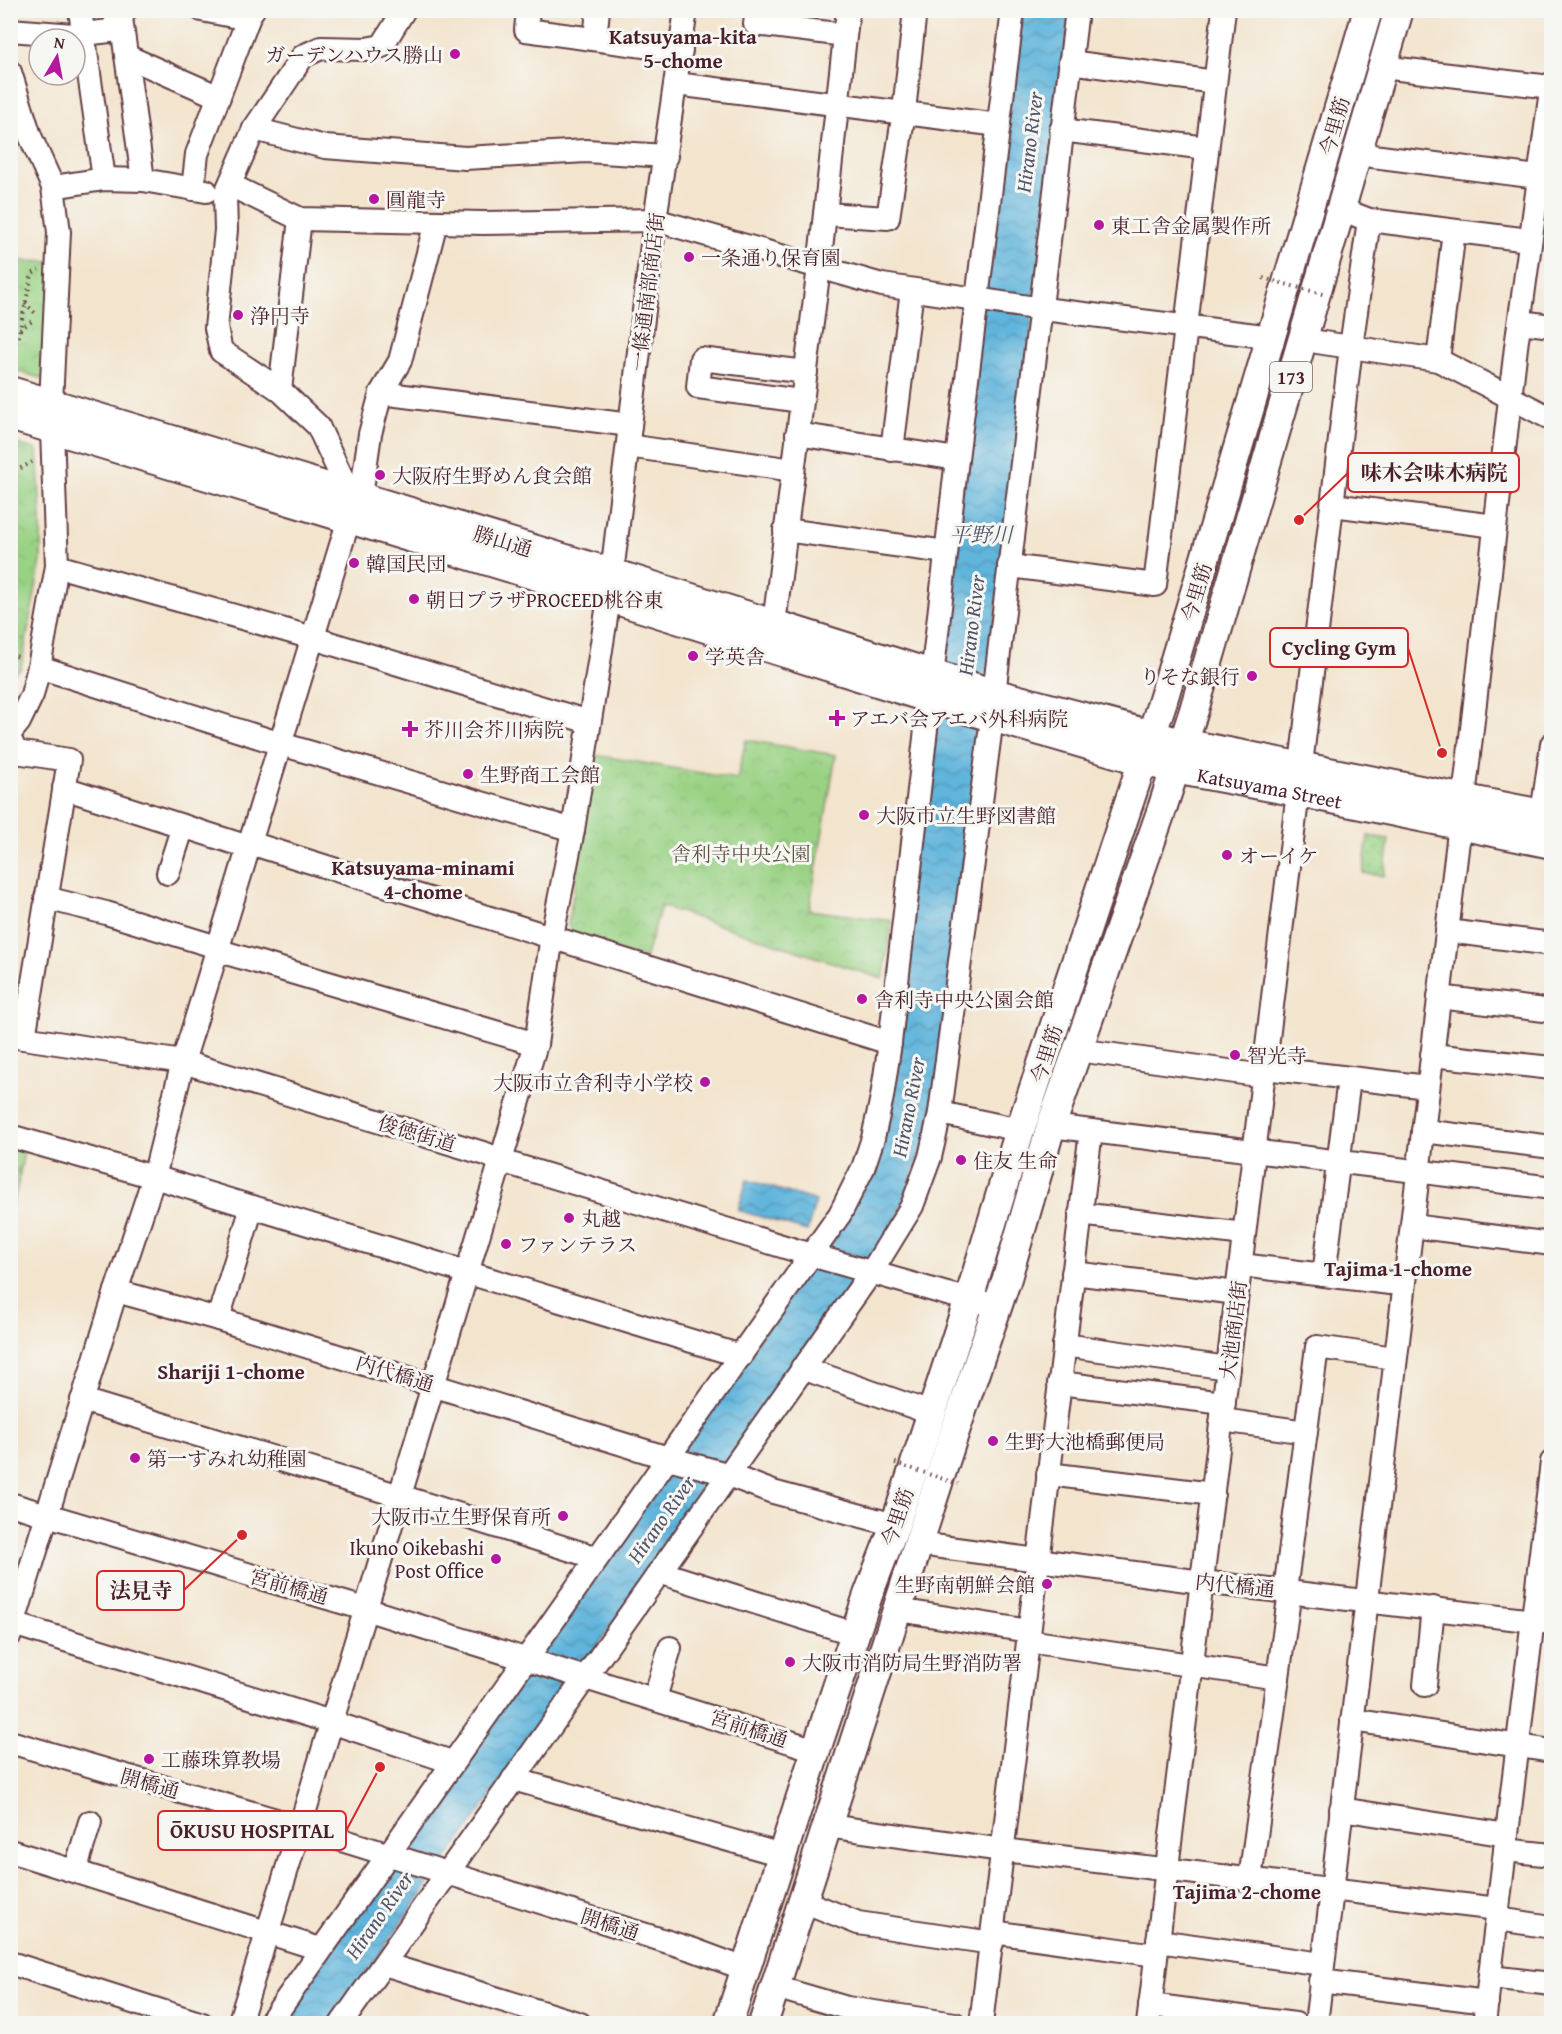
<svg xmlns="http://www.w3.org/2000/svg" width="1562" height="2034" font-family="'Gentium Book Plus','Noto Serif JP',serif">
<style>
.grass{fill:url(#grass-dots);stroke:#727858;stroke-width:1.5}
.cemetery{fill:url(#cemetery-stones);stroke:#727858;stroke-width:1.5}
.park{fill:url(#park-crowns);stroke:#727858;stroke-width:1.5}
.water{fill:url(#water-waves);stroke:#556a84;stroke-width:1.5}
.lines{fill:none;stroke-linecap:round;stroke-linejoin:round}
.minor-casing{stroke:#633d43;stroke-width:26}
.major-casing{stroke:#633d43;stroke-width:32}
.path{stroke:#633d43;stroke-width:4;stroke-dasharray:1.5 4.5;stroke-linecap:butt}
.minor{stroke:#fff;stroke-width:22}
.major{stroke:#fff;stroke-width:28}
.path-bridge{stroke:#633d43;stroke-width:4;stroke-dasharray:1.5 4.5;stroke-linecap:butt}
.poi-dot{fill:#b5179e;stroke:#f6f6f2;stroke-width:2}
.labels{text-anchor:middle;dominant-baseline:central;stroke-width:6;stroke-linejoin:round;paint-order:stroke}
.shield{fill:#f6f6f2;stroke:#7e6067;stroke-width:1.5}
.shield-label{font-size:18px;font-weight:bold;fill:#4a1f2b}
.poi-label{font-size:20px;fill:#4a1f2b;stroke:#f6f6f2;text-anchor:start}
.street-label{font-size:20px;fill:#4a1f2b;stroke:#f6f6f2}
.park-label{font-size:20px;fill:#625546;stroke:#f6f6f2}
.neighbourhood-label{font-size:21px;font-weight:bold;fill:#4a1f2b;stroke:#f6f6f2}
.water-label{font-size:21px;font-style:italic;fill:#525469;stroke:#f6f6f2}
.leader{fill:none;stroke:#d62828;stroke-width:2}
.callout-dot{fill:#d62828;stroke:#f6f6f2;stroke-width:2}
.callout{fill:#f6f6f2;stroke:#d62828;stroke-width:2}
.callout-label{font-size:21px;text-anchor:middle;font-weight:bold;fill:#4a1f2b}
</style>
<defs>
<pattern id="grass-dots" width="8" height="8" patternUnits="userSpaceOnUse" patternTransform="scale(1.5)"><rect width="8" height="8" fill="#9ad284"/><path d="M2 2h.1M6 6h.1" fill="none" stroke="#86b472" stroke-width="1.8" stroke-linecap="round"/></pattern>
<pattern id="cemetery-stones" width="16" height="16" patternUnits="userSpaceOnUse" patternTransform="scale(1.5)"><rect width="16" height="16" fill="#9ad284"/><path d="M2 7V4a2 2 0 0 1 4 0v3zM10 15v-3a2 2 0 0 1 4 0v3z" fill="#86b472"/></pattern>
<pattern id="park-crowns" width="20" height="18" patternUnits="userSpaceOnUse" patternTransform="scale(1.5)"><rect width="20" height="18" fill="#9ad284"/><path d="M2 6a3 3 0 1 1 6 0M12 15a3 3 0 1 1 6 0" fill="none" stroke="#86b472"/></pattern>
<pattern id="water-waves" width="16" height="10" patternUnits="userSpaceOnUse" patternTransform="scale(1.5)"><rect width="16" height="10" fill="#60b5dc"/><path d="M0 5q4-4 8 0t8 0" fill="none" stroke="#5193b3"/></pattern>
</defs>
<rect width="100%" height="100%" fill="#f6f6f2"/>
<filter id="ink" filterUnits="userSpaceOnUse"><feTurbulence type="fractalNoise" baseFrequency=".0167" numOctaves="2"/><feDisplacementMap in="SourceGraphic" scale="12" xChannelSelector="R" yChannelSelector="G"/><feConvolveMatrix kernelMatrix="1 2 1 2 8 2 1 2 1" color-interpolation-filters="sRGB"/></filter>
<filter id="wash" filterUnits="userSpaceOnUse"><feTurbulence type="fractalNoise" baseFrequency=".008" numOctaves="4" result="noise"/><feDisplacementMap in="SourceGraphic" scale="24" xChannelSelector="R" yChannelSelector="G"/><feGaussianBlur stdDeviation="1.35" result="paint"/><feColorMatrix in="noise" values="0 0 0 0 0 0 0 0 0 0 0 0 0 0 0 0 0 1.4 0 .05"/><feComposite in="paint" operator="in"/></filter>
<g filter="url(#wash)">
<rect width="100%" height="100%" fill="#f3e4cd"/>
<path class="grass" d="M 1368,836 L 1389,839 L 1384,876 L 1363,873 Z"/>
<path class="cemetery" d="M 11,1146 L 24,1151 L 17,1189 L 11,1210 Z"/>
<g class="park">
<path d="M 10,223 L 21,261 L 52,262 L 45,379 L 11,370 Z"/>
<path d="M 10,442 L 37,450 L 41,516 L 41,560 L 21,668 L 12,675 Z"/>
<path d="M 746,740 L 836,755 L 809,910 L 892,921 L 883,979 L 661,906 L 645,959 L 574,937 L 568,925 L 596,755 L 737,779 Z"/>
</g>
<g class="water">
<path d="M 1019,11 L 1071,11 L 932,1121 L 895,1223 L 331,2023 L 277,2024 L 861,1194 Z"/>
<path d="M 747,1180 L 816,1201 L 807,1231 L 738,1210 Z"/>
</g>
</g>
<g filter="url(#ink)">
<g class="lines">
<defs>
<g id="minor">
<path d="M 80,10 L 104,179"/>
<path d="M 202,10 L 248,19"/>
<path d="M 528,10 L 526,30 L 681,51"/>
<path d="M 757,10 L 755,24 L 845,35"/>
<path d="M 121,18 L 143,180"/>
<path d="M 10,30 L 74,35 L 110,31 L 126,10"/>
<path d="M 595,39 L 598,10"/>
<path d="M 126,56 L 219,97"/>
<path d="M 1070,62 L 1215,82"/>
<path d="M 1382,67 L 1551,87"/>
<path d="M 10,72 L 30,136 L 53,187 L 59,232 L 51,403 L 57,566 L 39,667 L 32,695 L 19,722 L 10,733"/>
<path d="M 676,84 L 999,125"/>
<path d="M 254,129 L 325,147 L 465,158 L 586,151 L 666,156"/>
<path d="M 1061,130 L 1207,148"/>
<path d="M 1357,154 L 1538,177"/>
<path d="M 230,185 L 300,219 L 483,223 L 655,220 L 882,285 L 1035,308 L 1272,337"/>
<path d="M 53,187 L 104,179 L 143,180 L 206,191"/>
<path d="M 193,189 L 197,154 L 250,14 L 253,10"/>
<path d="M 825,214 L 888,218 L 904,111 L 915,10"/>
<path d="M 1356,215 L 1369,220 L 1529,240"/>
<path d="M 1520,322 L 1552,326"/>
<path d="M 1303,338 L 1317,342 L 1438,360 L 1552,419"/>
<path d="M 1438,360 L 1454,231"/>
<path d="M 280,390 L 221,351 L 216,328 L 226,230 L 225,195 L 254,129 L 303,56 L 321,48 L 366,49 L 382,46 L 404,10"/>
<path d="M 381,393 L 630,425"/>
<path d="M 801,401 L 698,387 L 701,359 L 806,372"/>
<path d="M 797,434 L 957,459"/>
<path d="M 628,446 L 793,470"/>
<path d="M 892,450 L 912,290"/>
<path d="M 350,495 L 363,482 L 370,434 L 381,393 L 400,361 L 436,222"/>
<path d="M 1333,505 L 1495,526"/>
<path d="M 785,530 L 946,552"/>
<path d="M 57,566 L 313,638 L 589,722"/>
<path d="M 1009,566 L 1155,585 L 1224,10"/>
<path d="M 774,624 L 819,267 L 848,10"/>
<path d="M 39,667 L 281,744 L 573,830"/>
<path d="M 994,694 L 1077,10"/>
<path d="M 10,739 L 16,752 L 69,760 L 24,1038"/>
<path d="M 1301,765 L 1351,347 L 1369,220"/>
<path d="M 64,788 L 248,847"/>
<path d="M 1464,798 L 1516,347 L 1552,83"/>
<path d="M 1542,814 L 1552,744"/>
<path d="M 250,843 L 890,1043"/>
<path d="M 168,873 L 183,826"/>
<path d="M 46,898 L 106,913 L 217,947"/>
<path d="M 1447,931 L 1552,944"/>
<path d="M 216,950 L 536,1044"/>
<path d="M 1439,997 L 1552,1011"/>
<path d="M 10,1036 L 183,1062 L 486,1154 L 501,1161 L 818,1257 L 947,1294 L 985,1303"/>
<path d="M 1078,1050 L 1264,1076"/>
<path d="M 1432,1055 L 1552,1068"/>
<path d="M 1264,1068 L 1428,1087"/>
<path d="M 940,1113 L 1020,1130"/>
<path d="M 1051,1126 L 1552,1188"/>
<path d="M 1423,1131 L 1552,1147"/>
<path d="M 10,1136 L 154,1177 L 741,1356"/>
<path d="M 1080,1214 L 1244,1234"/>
<path d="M 1412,1226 L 1552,1244"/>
<path d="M 1241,1265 L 1390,1283 L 1405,1279"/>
<path d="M 1073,1273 L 1237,1293"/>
<path d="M 1324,1275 L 1349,1079"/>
<path d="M 116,1291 L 218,1319 L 668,1458 L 723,1473 L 773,1492 L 895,1525"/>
<path d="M 218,1319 L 252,1207"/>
<path d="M 1064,1345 L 1228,1368"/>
<path d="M 802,1368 L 931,1413"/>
<path d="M 1059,1383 L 1224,1403"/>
<path d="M 82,1400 L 400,1496 L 597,1558"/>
<path d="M 1222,1420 L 1306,1432"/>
<path d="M 1048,1474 L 1213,1494"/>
<path d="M 10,1504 L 365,1609 L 816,1750"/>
<path d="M 919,1544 L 1202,1582 L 1552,1623"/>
<path d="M 659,1572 L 855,1634"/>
<path d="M 1285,1591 L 1317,1347 L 1395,1358"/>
<path d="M 898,1610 L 1029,1631"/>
<path d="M 10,1623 L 331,1722 L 452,1762"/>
<path d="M 10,1635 L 116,1291 L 154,1177 L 183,1062 L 349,519 L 350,495 L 318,426 L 280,390 L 300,219"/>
<path d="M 1028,1641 L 1278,1678"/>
<path d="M 1425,1685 L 1433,1608"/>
<path d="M 655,1698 L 670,1648"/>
<path d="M 1352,1720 L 1552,1751"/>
<path d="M 10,1742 L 300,1827 L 694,1950 L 745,1969"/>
<path d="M 513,1779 L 782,1855"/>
<path d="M 1341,1809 L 1507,1835"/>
<path d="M 827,1826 L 1003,1850 L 1498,1909"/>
<path d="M 1505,1850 L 1552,1855"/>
<path d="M 10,1851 L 320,1949"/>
<path d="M 75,1871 L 90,1822"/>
<path d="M 1250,1879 L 1290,1591"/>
<path d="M 803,1901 L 858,1923 L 992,1943"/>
<path d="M 1497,1919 L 1552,1927"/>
<path d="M 993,1932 L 1156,1955"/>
<path d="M 1158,1941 L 1322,1964"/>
<path d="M 10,1963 L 202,2024"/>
<path d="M 384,1964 L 580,2024"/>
<path d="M 1490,1977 L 1552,1984"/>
<path d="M 1320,1981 L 1487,2002"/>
<path d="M 775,1987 L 847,2008 L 955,2024"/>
<path d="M 1150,2005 L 1295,2024"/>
<path d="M 239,2024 L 300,1827 L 536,1044 L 552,936 L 573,830 L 609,598 L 655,220 L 686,10"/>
<path d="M 269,2024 L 840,1214 L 863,1168 L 873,1138 L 882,1097 L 890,1043 L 957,459 L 1013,10"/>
<path d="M 341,2024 L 872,1271 L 912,1206 L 930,1157 L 940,1113 L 992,718"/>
<path d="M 981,2024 L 1091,1131"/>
<path d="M 1148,2024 L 1298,792"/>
<path d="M 1316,2024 L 1460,824"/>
<path d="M 1484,2024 L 1552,1462"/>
</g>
<g id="major">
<path d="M 10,391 L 612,573 L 989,692 L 1182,743 L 1552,816"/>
<path id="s1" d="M 10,416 L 636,606 L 934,700 L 1143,761 L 1174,769 L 1298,792 L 1552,844"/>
<path d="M 728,2024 L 816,1750 L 868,1595 L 895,1525 L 969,1299 L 1020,1130 L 1163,700 L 1368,10"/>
<path d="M 763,2024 L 952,1440 L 1007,1278 L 1051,1126 L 1162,809 L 1194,710 L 1399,10"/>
</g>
</defs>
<use href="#minor" class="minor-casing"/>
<use href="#major" class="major-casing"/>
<g class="path">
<path d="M 25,303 L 36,314"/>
<path d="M 20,329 L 34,320"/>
<path d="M 10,353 L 18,338 L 32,274 L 39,270"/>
<path d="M 10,474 L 32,462"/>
<path d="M 10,487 L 10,526"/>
<path d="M 10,654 L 21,658"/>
</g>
<use href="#minor" class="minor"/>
<use href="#major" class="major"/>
<g class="path-bridge">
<path d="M 1263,278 L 1326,295"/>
<path d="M 895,1463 L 958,1484"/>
</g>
</g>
</g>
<g class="poi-dot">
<circle cx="455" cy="54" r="6"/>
<circle cx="374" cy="199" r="6"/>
<circle cx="1099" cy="225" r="6"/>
<circle cx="689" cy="257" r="6"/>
<circle cx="238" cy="315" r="6"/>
<circle cx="380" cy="475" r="6"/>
<circle cx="354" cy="563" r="6"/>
<circle cx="414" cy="599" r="6"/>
<circle cx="693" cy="656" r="6"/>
<circle cx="1252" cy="676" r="6"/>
<path d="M834 709h6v6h6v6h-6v6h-6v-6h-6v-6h6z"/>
<path d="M407 720h6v6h6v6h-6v6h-6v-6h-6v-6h6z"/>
<circle cx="468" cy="774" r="6"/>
<circle cx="864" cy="815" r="6"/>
<circle cx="1227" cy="855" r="6"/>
<circle cx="862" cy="999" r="6"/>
<circle cx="1235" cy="1055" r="6"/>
<circle cx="705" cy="1082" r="6"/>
<circle cx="961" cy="1160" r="6"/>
<circle cx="569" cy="1218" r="6"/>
<circle cx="506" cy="1244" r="6"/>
<circle cx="993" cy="1441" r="6"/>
<circle cx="135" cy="1458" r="6"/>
<circle cx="563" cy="1516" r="6"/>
<circle cx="496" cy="1559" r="6"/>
<circle cx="1047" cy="1584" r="6"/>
<circle cx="790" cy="1662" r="6"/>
<circle cx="149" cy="1759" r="6"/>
</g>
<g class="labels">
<rect class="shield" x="1270" y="362" width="42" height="30" rx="4.5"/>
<g class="shield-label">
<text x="1291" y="377">173</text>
</g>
<g class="poi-label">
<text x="443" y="54" text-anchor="end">ガーデンハウス勝山</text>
<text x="386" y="199">圓龍寺</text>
<text x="1111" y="225">東工舎金属製作所</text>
<text x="701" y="257">一条通り保育園</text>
<text x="250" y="315">浄円寺</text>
<text x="392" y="475">大阪府生野めん食会館</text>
<text x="366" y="563">韓国民団</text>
<text x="426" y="599">朝日プラザPROCEED桃谷東</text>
<text x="705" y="656">学英舎</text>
<text x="1240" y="676" text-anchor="end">りそな銀行</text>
<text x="850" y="718">アエバ会アエバ外科病院</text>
<text x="424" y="729">芥川会芥川病院</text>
<text x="480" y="774">生野商工会館</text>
<text x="876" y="815">大阪市立生野図書館</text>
<text x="1239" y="855">オーイケ</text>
<text x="874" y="999">舎利寺中央公園会館</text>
<text x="1247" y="1055">智光寺</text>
<text x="693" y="1082" text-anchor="end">大阪市立舎利寺小学校</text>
<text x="973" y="1160">住友 生命</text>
<text x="581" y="1218">丸越</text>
<text x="518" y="1244">ファンテラス</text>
<text x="1005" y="1441">生野大池橋郵便局</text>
<text x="147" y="1458">第一すみれ幼稚園</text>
<text x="551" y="1516" text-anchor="end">大阪市立生野保育所</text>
<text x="484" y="1547" text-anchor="end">Ikuno Oikebashi<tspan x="484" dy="23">Post Office</tspan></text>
<text x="1035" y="1584" text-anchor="end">生野南朝鮮会館</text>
<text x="802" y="1662">大阪市消防局生野消防署</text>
<text x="161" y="1759">工藤珠算教場</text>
</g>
<g class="street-label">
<text transform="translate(1334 126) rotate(-74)">今里筋</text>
<text transform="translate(647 292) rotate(-83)">一條通南部商店街</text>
<text transform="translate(503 541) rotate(17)">勝山通</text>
<text transform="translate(1196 592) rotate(-73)">今里筋</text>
<text stroke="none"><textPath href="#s1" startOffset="1314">Katsuyama Street</textPath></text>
<text transform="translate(1046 1054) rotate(-72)">今里筋</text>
<text transform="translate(417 1133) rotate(17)">俊徳街道</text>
<text transform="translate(1233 1330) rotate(-83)">大池商店街</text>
<text transform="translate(395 1373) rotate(17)">内代橋通</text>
<text transform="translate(897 1517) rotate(-71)">今里筋</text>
<text transform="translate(1235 1585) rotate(6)">内代橋通</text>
<text transform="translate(289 1586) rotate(16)">宮前橋通</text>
<text transform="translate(749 1728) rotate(18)">宮前橋通</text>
<text transform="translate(150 1783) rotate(16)">開橋通</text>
<text transform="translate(610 1924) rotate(18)">開橋通</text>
</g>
<g class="park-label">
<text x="741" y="853">舎利寺中央公園</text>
</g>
<g class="neighbourhood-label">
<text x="683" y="36">Katsuyama-kita<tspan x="683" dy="24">5-chome</tspan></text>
<text x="423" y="867">Katsuyama-minami<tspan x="423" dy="24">4-chome</tspan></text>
<text x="1398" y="1268">Tajima 1-chome</text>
<text x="231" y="1371">Shariji 1-chome</text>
<text x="1247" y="1891">Tajima 2-chome</text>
</g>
<g class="water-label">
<text transform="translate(1029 142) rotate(-83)">Hirano River</text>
<text x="981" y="534">平野川</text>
<text transform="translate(971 625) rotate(-83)">Hirano River</text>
<text transform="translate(908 1107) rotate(-79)">Hirano River</text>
<text transform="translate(661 1519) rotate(-55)">Hirano River</text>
<text transform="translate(379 1915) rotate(-55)">Hirano River</text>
</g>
</g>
<path class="leader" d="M1299 520L1348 473M1442 753L1408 648M242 1535L184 1590M380 1767L346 1831"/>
<g class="callout-dot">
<circle cx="1299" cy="520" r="6"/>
<circle cx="1442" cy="753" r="6"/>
<circle cx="242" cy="1535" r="6"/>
<circle cx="380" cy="1767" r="6"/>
</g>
<g class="callout">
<rect x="1348" y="453" width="171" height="39" rx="6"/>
<rect x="1270" y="628" width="138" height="39" rx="6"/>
<rect x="97" y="1571" width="87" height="39" rx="6"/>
<rect x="158" y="1811" width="188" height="39" rx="6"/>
</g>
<g class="callout-label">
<text x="1434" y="480">味木会味木病院</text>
<text x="1339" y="655">Cycling Gym</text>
<text x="141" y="1598">法見寺</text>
<text x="252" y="1838">ŌKUSU HOSPITAL</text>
</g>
<rect width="1562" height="2034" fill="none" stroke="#f6f6f2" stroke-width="36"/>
<g transform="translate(57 57) rotate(10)"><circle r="28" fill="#f6f6f2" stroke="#b1a0a2" stroke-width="1.5"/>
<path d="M0-4.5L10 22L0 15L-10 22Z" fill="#b5179e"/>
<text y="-9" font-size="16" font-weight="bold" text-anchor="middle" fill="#4a1f2b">N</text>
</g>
</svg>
